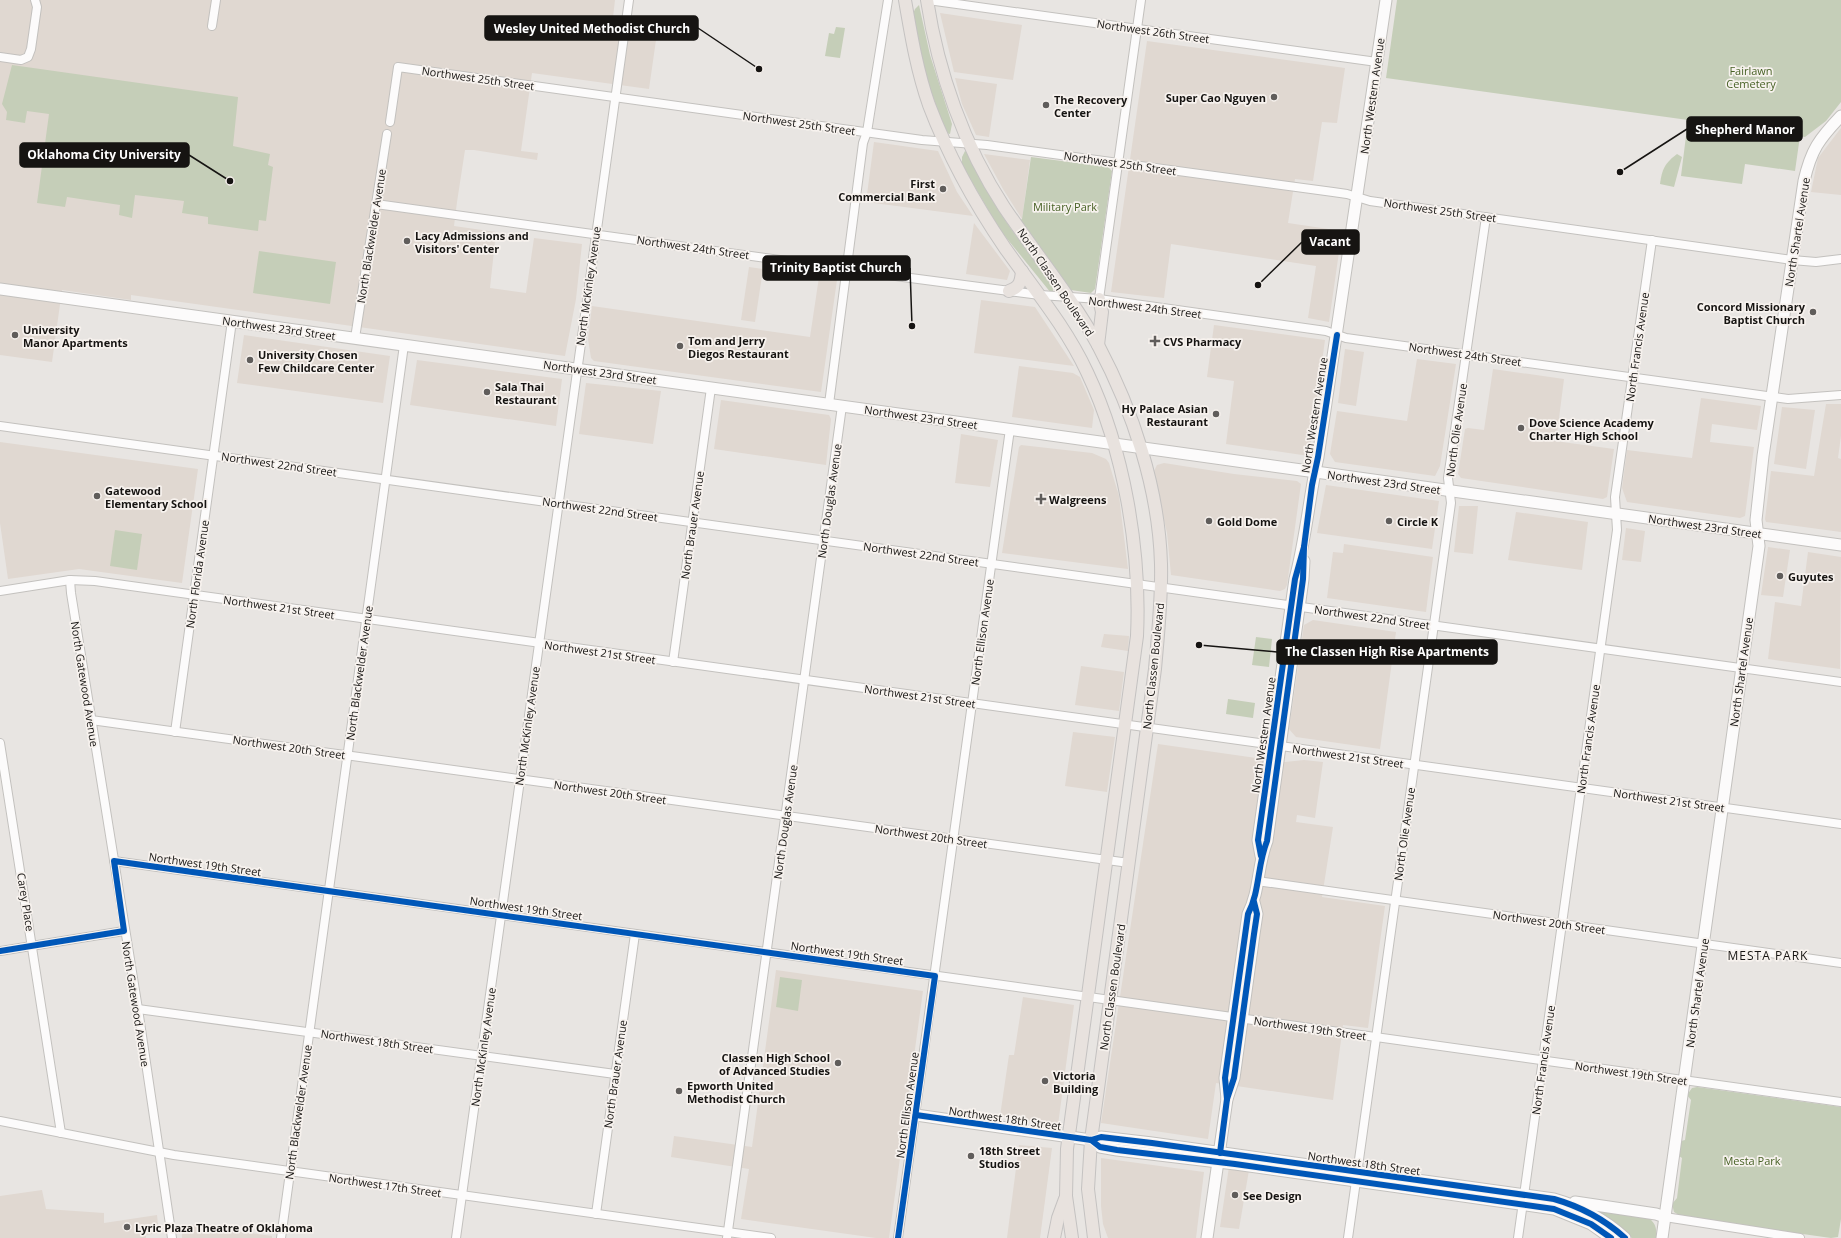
<svg xmlns="http://www.w3.org/2000/svg" width="1841" height="1238" font-family="'Open Sans',sans-serif">
<style>
.built{fill:#e0d8d1}
.green{fill:#c5ceb8}
.lines{fill:none;stroke-linecap:round;stroke-linejoin:round}
.street-casing{stroke:#c3c1be;stroke-width:10}
.secondary-casing{stroke:#c3c1be;stroke-width:13}
.primary-casing{stroke:#c4c2c1;stroke-width:14}
.street{stroke:#fcfbfb;stroke-width:8}
.secondary{stroke:#fcfbfb;stroke-width:11}
.primary{stroke:#e8e2de;stroke-width:12}
.cycleway-casing{stroke:#f7f2ee;stroke-width:8}
.cycleway{stroke:#0057b8;stroke-width:6}
.poi-dot{fill:#605d5b;stroke:#f7f2ee;stroke-width:1.5}
.labels{text-anchor:middle;dominant-baseline:central;stroke-width:3.5;stroke-linejoin:round;paint-order:stroke}
.street-label{font-size:11px;fill:#161412;stroke:#f7f2ee}
.park-label{font-size:11px;fill:#476125;stroke:#f7f2ee}
.poi-label{font-size:11px;font-weight:bold;fill:#161412;stroke:#f7f2ee;text-anchor:start}
.neighbourhood-label{font-size:12px;letter-spacing:1px;fill:#161412;stroke:#f7f2ee}
.leader{fill:none;stroke:#161412;stroke-width:1.5}
.callout-dot{fill:#161412;stroke:#f7f2ee;stroke-width:1.5}
.callout{fill:#161412;stroke:#161412;stroke-width:1.5}
.callout-label{font-size:12px;text-anchor:middle;font-weight:bold;fill:#fff}
</style>
<rect width="100%" height="100%" fill="#e8e5e2"/>
<g class="built">
<path d="M 0,0 L 615,0 L 612,26 L 634,31 L 657,33 L 649,89 L 532,73 L 521,151 L 538,153 L 537,160 L 474,150 L 465,150 L 457,202 L 454,226 L 496,232 L 490,288 L 526,293 L 534,238 L 582,244 L 576,299 L 565,356 L 131,295 L 131,300 L 62,290 L 52,362 L 0,355 Z"/>
<path d="M 940,13 L 1022,25 L 1013,80 L 954,72 Z"/>
<path d="M 1147,41 L 1345,68 L 1337,123 L 1322,122 L 1313,181 L 1295,179 L 1288,223 L 1342,231 L 1329,322 L 1308,318 L 1316,266 L 1171,244 L 1164,298 L 1111,292 Z"/>
<path d="M 955,78 L 997,84 L 989,137 L 976,135 L 962,104 Z"/>
<path d="M 1841,128 L 1841,195 L 1811,192 L 1818,158 Z"/>
<path d="M 874,142 L 938,151 L 957,192 L 973,216 L 866,202 Z"/>
<path d="M 984,154 L 1030,160 L 1022,219 L 1003,189 Z"/>
<path d="M 974,223 L 1010,271 L 1007,280 L 966,274 Z"/>
<path d="M 749,267 L 763,269 L 755,322 L 741,320 Z"/>
<path d="M 819,277 L 837,280 L 821,392 L 594,361 L 591,358 L 588,339 L 592,306 L 810,337 Z"/>
<path d="M 981,300 L 1035,307 L 1074,366 L 974,353 Z"/>
<path d="M 1214,325 L 1325,340 L 1309,456 L 1226,444 L 1234,381 L 1207,377 Z"/>
<path d="M 244,335 L 390,356 L 383,403 L 237,383 Z"/>
<path d="M 1345,349 L 1364,352 L 1356,406 L 1338,403 Z"/>
<path d="M 1417,359 L 1456,364 L 1440,466 L 1435,476 L 1335,462 L 1330,454 L 1337,411 L 1407,421 Z"/>
<path d="M 417,360 L 562,379 L 556,426 L 410,405 Z"/>
<path d="M 1019,366 L 1073,373 L 1080,377 L 1094,410 L 1092,428 L 1012,417 Z"/>
<path d="M 1493,369 L 1564,379 L 1557,434 L 1540,432 L 1540,439 L 1614,449 L 1607,497 L 1603,499 L 1461,478 L 1458,474 L 1465,429 L 1468,428 L 1484,430 Z"/>
<path d="M 586,383 L 661,391 L 653,444 L 579,434 Z"/>
<path d="M 1701,398 L 1761,406 L 1757,430 L 1712,424 L 1710,442 L 1754,447 L 1745,516 L 1740,518 L 1627,502 L 1622,488 L 1627,450 L 1692,458 Z"/>
<path d="M 721,400 L 829,415 L 831,419 L 826,465 L 714,449 Z"/>
<path d="M 1826,404 L 1841,404 L 1841,436 L 1838,458 L 1841,459 L 1841,532 L 1766,522 L 1765,519 L 1771,471 L 1814,476 Z"/>
<path d="M 1782,407 L 1815,410 L 1806,469 L 1774,464 Z"/>
<path d="M 961,434 L 998,440 L 990,487 L 955,483 Z"/>
<path d="M 0,442 L 198,469 L 182,583 L 79,569 L 8,579 L 0,523 Z"/>
<path d="M 1021,445 L 1092,453 L 1106,459 L 1109,463 L 1119,496 L 1128,569 L 1002,553 L 1019,447 Z"/>
<path d="M 1164,463 L 1234,474 L 1297,481 L 1301,484 L 1287,585 L 1285,589 L 1280,591 L 1171,575 L 1167,533 L 1153,473 L 1157,465 Z"/>
<path d="M 1326,485 L 1439,501 L 1432,549 L 1317,533 Z"/>
<path d="M 1459,506 L 1478,506 L 1473,554 L 1454,552 Z"/>
<path d="M 1516,512 L 1588,522 L 1582,570 L 1508,560 Z"/>
<path d="M 1626,528 L 1645,531 L 1641,562 L 1622,560 Z"/>
<path d="M 1344,544 L 1433,557 L 1426,612 L 1327,598 L 1333,552 L 1343,553 Z"/>
<path d="M 1768,547 L 1790,550 L 1783,597 L 1761,595 Z"/>
<path d="M 1808,552 L 1841,557 L 1840,669 L 1768,659 L 1775,602 L 1801,606 Z"/>
<path d="M 1313,620 L 1396,632 L 1380,749 L 1296,737 L 1289,729 L 1304,625 Z"/>
<path d="M 1104,634 L 1129,636 L 1128,651 L 1101,647 Z"/>
<path d="M 1081,666 L 1124,672 L 1119,711 L 1075,705 Z"/>
<path d="M 1073,732 L 1115,737 L 1107,792 L 1065,786 Z"/>
<path d="M 1158,744 L 1285,762 L 1304,760 L 1323,762 L 1315,818 L 1297,815 L 1296,822 L 1333,827 L 1322,897 L 1385,906 L 1368,1028 L 1343,1025 L 1333,1100 L 1216,1083 L 1208,1139 L 1101,1123 Z"/>
<path d="M 776,970 L 923,991 L 889,1238 L 876,1238 L 741,1219 L 749,1169 L 671,1157 L 674,1136 L 752,1147 Z"/>
<path d="M 1023,997 L 1074,1005 L 1058,1125 L 1000,1116 L 1009,1055 L 1014,1055 Z"/>
<path d="M 1019,1145 L 1052,1148 L 1040,1238 L 1007,1238 Z"/>
<path d="M 1101,1158 L 1204,1172 L 1196,1238 L 1108,1238 L 1103,1224 L 1101,1206 Z"/>
<path d="M 1229,1167 L 1249,1170 L 1239,1229 L 1220,1227 Z"/>
<path d="M 42,1190 L 46,1209 L 104,1213 L 104,1223 L 157,1215 L 159,1233 L 146,1235 L 146,1238 L 0,1238 L 0,1196 Z"/>
<path d="M 182,1224 L 272,1236 L 272,1238 L 182,1238 Z"/>
</g>
<g class="green">
<path d="M 1397,0 L 1841,0 L 1841,102 L 1826,121 L 1805,137 L 1800,136 L 1795,171 L 1745,164 L 1742,184 L 1681,176 L 1688,120 L 1386,78 Z"/>
<path d="M 919,5 L 930,55 L 952,124 L 950,134 L 946,133 L 928,83 L 915,35 L 913,14 L 915,9 Z"/>
<path d="M 836,27 L 845,28 L 840,58 L 825,56 L 829,33 L 834,34 Z"/>
<path d="M 12,65 L 238,97 L 233,146 L 270,154 L 268,165 L 273,167 L 266,221 L 259,220 L 258,231 L 208,224 L 208,217 L 182,213 L 184,201 L 135,195 L 132,218 L 119,215 L 120,205 L 67,197 L 65,207 L 37,203 L 49,114 L 27,111 L 25,123 L 6,120 L 7,112 L 2,104 Z"/>
<path d="M 965,151 L 967,152 C 989,201 1020,243 1053,285 L 1053,291 L 1051,293 L 1000,230 L 962,165 L 962,157 Z"/>
<path d="M 1677,154 L 1682,157 L 1674,187 L 1660,184 C 1662,169 1665,163 1677,154 Z"/>
<path d="M 1031,157 L 1108,167 L 1112,171 L 1095,289 L 1091,293 L 1071,290 L 1019,221 L 1022,219 Z"/>
<path d="M 259,251 L 336,262 L 330,304 L 253,293 Z"/>
<path d="M 115,530 L 142,534 L 137,570 L 110,566 Z"/>
<path d="M 1256,637 L 1272,639 L 1269,667 L 1252,665 Z"/>
<path d="M 1228,699 L 1255,703 L 1253,718 L 1226,714 Z"/>
<path d="M 780,977 L 802,980 L 798,1011 L 776,1007 Z"/>
<path d="M 1697,1087 L 1841,1107 L 1841,1219 L 1838,1237 L 1831,1238 L 1682,1217 L 1674,1212 L 1672,1204 L 1677,1198 L 1682,1158 L 1679,1156 L 1681,1141 L 1685,1140 L 1691,1100 L 1687,1095 L 1692,1088 Z"/>
<path d="M 1598,1210 L 1649,1218 C 1656,1224 1657,1229 1656,1238 L 1632,1238 L 1619,1226 L 1598,1212 Z"/>
</g>
<g class="lines">
<defs>
<g id="street">
<path d="M 928,0 L 1377,62"/>
<path d="M 212,26 L 216,0"/>
<path d="M 0,57 L 21,60 L 28,57 L 31,49 L 37,7 L 35,0"/>
<path d="M 390,122 L 398,67 L 922,140 L 987,145 L 1333,192 L 1347,194 L 1370,201 L 1792,260 L 1816,262 L 1841,259"/>
<path d="M 376,204 L 903,277 L 1040,295 L 1099,299 L 1326,331 L 1346,338 L 1788,399 L 1841,395"/>
<path d="M 1099,299 L 1141,0"/>
<path d="M 355,338 L 387,134"/>
<path d="M 829,404 L 863,143 L 867,132 L 888,0"/>
<path d="M 0,426 L 1841,682"/>
<path d="M 70,580 L 71,593 L 138,1009 L 172,1238"/>
<path d="M 0,591 L 70,580 L 95,581 L 1841,824"/>
<path d="M 673,662 L 711,388"/>
<path d="M 91,720 L 1129,863"/>
<path d="M 175,732 L 232,321"/>
<path d="M 0,743 L 61,1133"/>
<path d="M 114,861 L 1841,1102"/>
<path d="M 1257,881 L 1841,963"/>
<path d="M 0,951 L 124,931"/>
<path d="M 138,1009 L 615,1074"/>
<path d="M 0,1121 L 174,1155 L 771,1238"/>
<path d="M 596,1214 L 635,934"/>
<path d="M 1665,1217 L 1800,1238"/>
<path d="M 281,1238 L 404,345"/>
<path d="M 456,1238 L 629,0"/>
<path d="M 727,1238 L 842,406"/>
<path d="M 898,1238 L 1010,429"/>
<path d="M 1348,1238 L 1451,503 L 1448,478 L 1486,217"/>
<path d="M 1518,1238 L 1617,530 L 1615,497 L 1652,240"/>
</g>
<g id="secondary">
<path d="M 0,289 L 1841,545"/>
<path d="M 1261,856 L 1258,840 L 1295,579 C 1306,538 1309,498 1318,457 L 1386,0"/>
<path d="M 1227,1099 L 1225,1078 L 1248,914 C 1260,891 1257,866 1267,841 L 1303,579 L 1304,561"/>
<path d="M 916,1115 L 1091,1140 L 1101,1137 L 1152,1143 L 1554,1199 C 1582,1207 1604,1219 1625,1238"/>
<path d="M 1091,1140 L 1100,1147 L 1117,1150 L 1235,1164 L 1554,1209 L 1591,1224 L 1611,1238"/>
<path d="M 1575,1202 L 1656,1214 L 1665,1217"/>
<path d="M 1207,1238 L 1227,1099 L 1234,1078 L 1254,934 L 1257,914 L 1254,902"/>
<path d="M 1662,1238 L 1759,546 L 1756,520 L 1763,456 L 1804,181 C 1811,150 1819,139 1841,116"/>
</g>
<g id="primary">
<path d="M 905,0 C 911,35 917,71 929,105 C 948,155 975,204 1005,248 C 1034,289 1066,327 1087,372 C 1124,450 1141,550 1137,636 L 1067,1149 L 1066,1196 L 1072,1238"/>
<path d="M 927,0 C 938,72 964,146 1004,207 C 1035,253 1071,296 1098,345 C 1133,411 1159,489 1161,564 C 1162,599 1158,634 1155,669 L 1091,1140 L 1088,1189 L 1094,1238"/>
<path d="M 1009,291 C 1020,287 1021,282 1022,271"/>
<path d="M 1098,345 L 1102,312 L 1099,299"/>
<path d="M 1054,1238 L 1058,1218 L 1065,1199"/>
</g>
</defs>
<use href="#street" class="street-casing"/>
<use href="#secondary" class="secondary-casing"/>
<use href="#primary" class="primary-casing"/>
<use href="#street" class="street"/>
<use href="#secondary" class="secondary"/>
<use href="#primary" class="primary"/>
<defs>
<g id="cycleway">
<path d="M 1261,856 L 1258,840 L 1295,579 L 1304,547 L 1312,485 L 1318,457 L 1337,335"/>
<path d="M 0,951 L 124,931 L 114,861 L 935,976 L 898,1238"/>
<path d="M 1227,1099 L 1225,1078 L 1248,914 C 1260,891 1257,866 1267,841 L 1303,579 L 1304,547"/>
<path d="M 916,1115 L 1091,1140 L 1101,1137 L 1152,1143 L 1554,1199 C 1582,1207 1604,1219 1625,1238"/>
<path d="M 1091,1140 L 1100,1147 L 1117,1150 L 1235,1164 L 1554,1209 L 1591,1224 L 1611,1238"/>
<path d="M 1220,1153 L 1227,1099 L 1234,1078 L 1254,934 L 1257,914 L 1254,902"/>
</g>
</defs>
<use href="#cycleway" class="cycleway-casing"/>
<use href="#cycleway" class="cycleway"/>
</g>
<g class="poi-dot">
<circle cx="1274" cy="97" r="4"/>
<circle cx="1046" cy="105" r="4"/>
<circle cx="943" cy="189" r="4"/>
<circle cx="407" cy="241" r="4"/>
<circle cx="1813" cy="312" r="4"/>
<circle cx="15" cy="335" r="4"/>
<path d="M1153 335h4v4h4v4h-4v4h-4v-4h-4v-4h4z"/>
<circle cx="680" cy="346" r="4"/>
<circle cx="250" cy="360" r="4"/>
<circle cx="487" cy="392" r="4"/>
<circle cx="1216" cy="414" r="4"/>
<circle cx="1521" cy="428" r="4"/>
<circle cx="97" cy="496" r="4"/>
<path d="M1039 493h4v4h4v4h-4v4h-4v-4h-4v-4h4z"/>
<circle cx="1209" cy="521" r="4"/>
<circle cx="1389" cy="521" r="4"/>
<circle cx="1780" cy="576" r="4"/>
<circle cx="838" cy="1063" r="4"/>
<circle cx="1045" cy="1081" r="4"/>
<circle cx="679" cy="1091" r="4"/>
<circle cx="971" cy="1156" r="4"/>
<circle cx="1235" cy="1195" r="4"/>
<circle cx="127" cy="1227" r="4"/>
</g>
<g class="labels">
<g class="street-label">
<text transform="translate(1153 31) rotate(8)">Northwest 26th Street</text>
<text transform="translate(478 78) rotate(8)">Northwest 25th Street</text>
<text transform="translate(1372 96) rotate(-82)">North Western Avenue</text>
<text transform="translate(799 123) rotate(8)">Northwest 25th Street</text>
<text transform="translate(1120 163) rotate(8)">Northwest 25th Street</text>
<text transform="translate(1440 210) rotate(8)">Northwest 25th Street</text>
<text transform="translate(1797 232) rotate(-81)">North Shartel Avenue</text>
<text transform="translate(371 236) rotate(-81)">North Blackwelder Avenue</text>
<text transform="translate(693 247) rotate(8)">Northwest 24th Street</text>
<text transform="translate(1056 282) rotate(56)">North Classen Boulevard</text>
<text transform="translate(588 286) rotate(-82)">North McKinley Avenue</text>
<text transform="translate(1145 307) rotate(7)">Northwest 24th Street</text>
<text transform="translate(279 328) rotate(8)">Northwest 23rd Street</text>
<text transform="translate(1637 347) rotate(-82)">North Francis Avenue</text>
<text transform="translate(1465 354) rotate(8)">Northwest 24th Street</text>
<text transform="translate(600 372) rotate(8)">Northwest 23rd Street</text>
<text transform="translate(1314 415) rotate(-81)">North Western Avenue</text>
<text transform="translate(921 417) rotate(8)">Northwest 23rd Street</text>
<text transform="translate(1456 430) rotate(-82)">North Olie Avenue</text>
<text transform="translate(279 464) rotate(8)">Northwest 22nd Street</text>
<text transform="translate(1384 482) rotate(8)">Northwest 23rd Street</text>
<text transform="translate(829 501) rotate(-82)">North Douglas Avenue</text>
<text transform="translate(600 509) rotate(8)">Northwest 22nd Street</text>
<text transform="translate(692 525) rotate(-82)">North Brauer Avenue</text>
<text transform="translate(1705 526) rotate(8)">Northwest 23rd Street</text>
<text transform="translate(921 554) rotate(8)">Northwest 22nd Street</text>
<text transform="translate(197 574) rotate(-82)">North Florida Avenue</text>
<text transform="translate(279 607) rotate(8)">Northwest 21st Street</text>
<text transform="translate(1372 617) rotate(8)">Northwest 22nd Street</text>
<text transform="translate(982 632) rotate(-82)">North Ellison Avenue</text>
<text transform="translate(600 652) rotate(8)">Northwest 21st Street</text>
<text transform="translate(1153 666) rotate(-84)">North Classen Boulevard</text>
<text transform="translate(1741 672) rotate(-82)">North Shartel Avenue</text>
<text transform="translate(359 673) rotate(-82)">North Blackwelder Avenue</text>
<text transform="translate(85 684) rotate(81)">North Gatewood Avenue</text>
<text transform="translate(920 696) rotate(8)">Northwest 21st Street</text>
<text transform="translate(527 726) rotate(-82)">North McKinley Avenue</text>
<text transform="translate(1263 735) rotate(-82)">North Western Avenue</text>
<text transform="translate(1588 739) rotate(-82)">North Francis Avenue</text>
<text transform="translate(289 747) rotate(8)">Northwest 20th Street</text>
<text transform="translate(1348 756) rotate(8)">Northwest 21st Street</text>
<text transform="translate(610 792) rotate(8)">Northwest 20th Street</text>
<text transform="translate(1669 800) rotate(8)">Northwest 21st Street</text>
<text transform="translate(785 822) rotate(-82)">North Douglas Avenue</text>
<text transform="translate(1404 834) rotate(-82)">North Olie Avenue</text>
<text transform="translate(931 836) rotate(8)">Northwest 20th Street</text>
<text transform="translate(205 864) rotate(8)">Northwest 19th Street</text>
<text transform="translate(26 902) rotate(81)">Carey Place</text>
<text transform="translate(526 908) rotate(8)">Northwest 19th Street</text>
<text transform="translate(1549 922) rotate(8)">Northwest 20th Street</text>
<text transform="translate(847 953) rotate(8)">Northwest 19th Street</text>
<text transform="translate(1112 987) rotate(-82)">North Classen Boulevard</text>
<text transform="translate(1697 993) rotate(-82)">North Shartel Avenue</text>
<text transform="translate(136 1004) rotate(81)">North Gatewood Avenue</text>
<text transform="translate(1310 1028) rotate(8)">Northwest 19th Street</text>
<text transform="translate(377 1041) rotate(8)">Northwest 18th Street</text>
<text transform="translate(483 1047) rotate(-82)">North McKinley Avenue</text>
<text transform="translate(1543 1060) rotate(-82)">North Francis Avenue</text>
<text transform="translate(1631 1073) rotate(8)">Northwest 19th Street</text>
<text transform="translate(615 1074) rotate(-82)">North Brauer Avenue</text>
<text transform="translate(907 1105) rotate(-82)">North Ellison Avenue</text>
<text transform="translate(298 1112) rotate(-82)">North Blackwelder Avenue</text>
<text transform="translate(1005 1118) rotate(8)">Northwest 18th Street</text>
<text transform="translate(1364 1163) rotate(8)">Northwest 18th Street</text>
<text transform="translate(385 1185) rotate(8)">Northwest 17th Street</text>
</g>
<g class="park-label">
<text x="1751" y="70">Fairlawn<tspan x="1751" dy="13">Cemetery</tspan></text>
<text x="1065" y="206">Military Park</text>
<text x="1752" y="1160">Mesta Park</text>
</g>
<g class="poi-label">
<text x="1266" y="97" text-anchor="end">Super Cao Nguyen</text>
<text x="1054" y="99">The Recovery<tspan x="1054" dy="13">Center</tspan></text>
<text x="935" y="183" text-anchor="end">First<tspan x="935" dy="13">Commercial Bank</tspan></text>
<text x="415" y="235">Lacy Admissions and<tspan x="415" dy="13">Visitors' Center</tspan></text>
<text x="1805" y="306" text-anchor="end">Concord Missionary<tspan x="1805" dy="13">Baptist Church</tspan></text>
<text x="23" y="329">University<tspan x="23" dy="13">Manor Apartments</tspan></text>
<text x="688" y="340">Tom and Jerry<tspan x="688" dy="13">Diegos Restaurant</tspan></text>
<text x="1163" y="341">CVS Pharmacy</text>
<text x="258" y="354">University Chosen<tspan x="258" dy="13">Few Childcare Center</tspan></text>
<text x="495" y="386">Sala Thai<tspan x="495" dy="13">Restaurant</tspan></text>
<text x="1208" y="408" text-anchor="end">Hy Palace Asian<tspan x="1208" dy="13">Restaurant</tspan></text>
<text x="1529" y="422">Dove Science Academy<tspan x="1529" dy="13">Charter High School</tspan></text>
<text x="105" y="490">Gatewood<tspan x="105" dy="13">Elementary School</tspan></text>
<text x="1049" y="499">Walgreens</text>
<text x="1217" y="521">Gold Dome</text>
<text x="1397" y="521">Circle K</text>
<text x="1788" y="576">Guyutes</text>
<text x="830" y="1057" text-anchor="end">Classen High School<tspan x="830" dy="13">of Advanced Studies</tspan></text>
<text x="1053" y="1075">Victoria<tspan x="1053" dy="13">Building</tspan></text>
<text x="687" y="1085">Epworth United<tspan x="687" dy="13">Methodist Church</tspan></text>
<text x="979" y="1150">18th Street<tspan x="979" dy="13">Studios</tspan></text>
<text x="1243" y="1195">See Design</text>
<text x="135" y="1227">Lyric Plaza Theatre of Oklahoma</text>
</g>
<g class="neighbourhood-label">
<text x="1768" y="955">MESTA PARK</text>
</g>
</g>
<path class="leader" d="M759 69L698 28M1620 172L1687 129M230 181L189 155M1258 285L1302 242M912 326L910 268M1199 645L1277 652"/>
<g class="callout-dot">
<circle cx="759" cy="69" r="4"/>
<circle cx="1620" cy="172" r="4"/>
<circle cx="230" cy="181" r="4"/>
<circle cx="1258" cy="285" r="4"/>
<circle cx="912" cy="326" r="4"/>
<circle cx="1199" cy="645" r="4"/>
</g>
<g class="callout">
<rect x="485" y="16" width="213" height="24" rx="4"/>
<rect x="1687" y="117" width="115" height="24" rx="4"/>
<rect x="20" y="143" width="169" height="24" rx="4"/>
<rect x="1302" y="230" width="57" height="24" rx="4"/>
<rect x="763" y="256" width="147" height="24" rx="4"/>
<rect x="1277" y="640" width="220" height="24" rx="4"/>
</g>
<g class="callout-label">
<text x="592" y="33">Wesley United Methodist Church</text>
<text x="1745" y="134">Shepherd Manor</text>
<text x="104" y="159">Oklahoma City University</text>
<text x="1330" y="246">Vacant</text>
<text x="836" y="272">Trinity Baptist Church</text>
<text x="1387" y="656">The Classen High Rise Apartments</text>
</g>
</svg>
